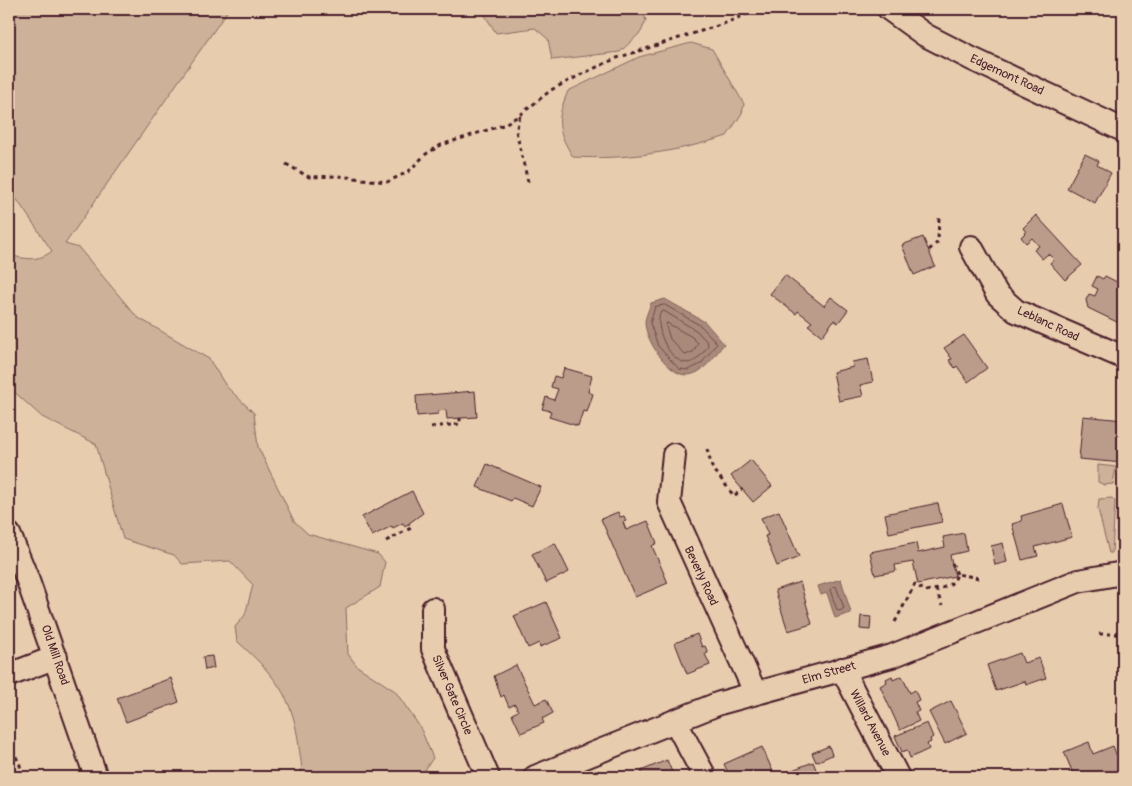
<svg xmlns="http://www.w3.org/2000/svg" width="1132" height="786" font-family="Pangolin,sans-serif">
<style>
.green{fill:#ceb199;stroke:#8c6862}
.water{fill:#a9897a;stroke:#835f5a}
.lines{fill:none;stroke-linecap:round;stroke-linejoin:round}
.shore{stroke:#70494b;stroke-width:1}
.building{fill:#bb9c8a;stroke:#4a1f2b}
.minor-casing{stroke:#4a1f2b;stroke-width:26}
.path{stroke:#4a1f2b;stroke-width:3;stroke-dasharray:4 4;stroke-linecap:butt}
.minor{stroke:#e7cdae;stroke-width:22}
.labels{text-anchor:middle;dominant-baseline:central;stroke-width:4.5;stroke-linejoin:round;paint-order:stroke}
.street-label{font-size:12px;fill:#4a1f2b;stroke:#e7cdae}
</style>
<rect width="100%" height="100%" fill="#e7cdae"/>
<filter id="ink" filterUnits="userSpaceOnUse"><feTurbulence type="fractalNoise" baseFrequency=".02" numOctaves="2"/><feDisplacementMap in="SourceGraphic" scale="10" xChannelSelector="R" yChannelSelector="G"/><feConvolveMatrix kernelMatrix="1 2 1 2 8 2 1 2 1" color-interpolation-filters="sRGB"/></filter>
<g filter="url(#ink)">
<g class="green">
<path d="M 9,9 L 229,9 L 65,244 L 79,248 L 137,317 L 209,359 L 226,386 L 254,413 L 258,447 L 294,521 L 308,534 L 378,554 L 385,562 L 380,587 L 346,608 L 348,654 L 357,666 L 395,691 L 420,727 L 433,758 L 420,777 L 299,777 C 304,768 300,758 299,747 C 293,695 274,675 237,641 L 235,627 L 245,615 L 253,585 L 230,561 L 182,564 L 174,555 L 123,539 L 96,444 L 42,417 L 9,387 L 9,255 C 24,259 39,262 52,251 L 9,188 Z"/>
<path d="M 481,9 L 642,9 L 646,20 L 641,32 L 620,52 L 552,60 L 548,39 L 535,28 L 496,33 Z"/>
<path d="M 691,43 L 712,49 L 744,104 L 742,113 L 727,136 C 677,152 625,160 573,157 C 556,129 556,120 568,91 L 639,57 Z"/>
<path d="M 1098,465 L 1116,467 L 1113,484 L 1104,485 L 1098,482 Z"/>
<path d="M 1112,498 L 1115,501 L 1112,553 L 1109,553 L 1098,509 L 1099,499 Z"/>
</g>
<g class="water">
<path d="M 665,299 L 705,322 L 724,344 C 715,355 703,375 687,375 C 669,376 644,339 645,321 C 646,315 649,309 651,303 Z"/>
<path d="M 841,579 L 851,613 L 835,618 L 827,593 L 821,595 L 818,586 Z"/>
</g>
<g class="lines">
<g class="shore">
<path d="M 665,305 L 701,326 L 717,343 L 701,364 L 688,370 L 679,369 L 658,346 L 650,323 L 655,307 Z"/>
<path d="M 664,311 L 697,331 L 708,343 C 708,348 704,351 700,356 C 679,380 653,334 660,313 Z"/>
<path d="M 667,323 L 692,337 L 698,343 L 693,352 L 685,355 L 670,339 L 666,326 Z"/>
<path d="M 836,586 L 844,608 L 840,611 L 837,610 L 830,590 Z"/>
</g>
</g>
<g class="building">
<path d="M 1085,154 L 1099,161 L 1097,165 L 1111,173 L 1095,203 L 1067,188 Z"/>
<path d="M 1036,215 L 1082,265 L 1065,280 L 1050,263 L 1054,259 L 1048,254 L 1042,259 L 1034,250 L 1039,246 L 1032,238 L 1026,243 L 1021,237 L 1026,232 L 1023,228 Z"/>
<path d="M 923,237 L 935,266 L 914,275 L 902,245 Z"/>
<path d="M 785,275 L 824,306 L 831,297 L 848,310 L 838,323 L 834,320 L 822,336 L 808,325 L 812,322 L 798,311 L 796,314 L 770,294 Z"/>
<path d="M 1097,276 L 1103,279 L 1105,276 L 1123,285 L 1123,319 L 1121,324 L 1088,308 L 1086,300 L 1089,294 L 1095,296 L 1098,289 L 1092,286 Z"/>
<path d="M 964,335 L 987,368 L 968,382 L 957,366 L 955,368 L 949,360 L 952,359 L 944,348 Z"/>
<path d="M 868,359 L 873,382 L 860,385 L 863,396 L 839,401 L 833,372 L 853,367 L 852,362 Z"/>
<path d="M 564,368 L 592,376 L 588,392 L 593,394 L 587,412 L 583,411 L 578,426 L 549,417 L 551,411 L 542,409 L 546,397 L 554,400 L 558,389 L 551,387 L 554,376 L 561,378 Z"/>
<path d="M 475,391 L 477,417 L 447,419 L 446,410 L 438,411 L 438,414 L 417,416 L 416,396 Z"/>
<path d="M 1083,416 L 1123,420 L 1123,463 L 1079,459 Z"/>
<path d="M 751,460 L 772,486 L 753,502 L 731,476 Z"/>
<path d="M 487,464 L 541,487 L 532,506 L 513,498 L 511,501 L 477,487 Z"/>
<path d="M 412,491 L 423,513 L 405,526 L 403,523 L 393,528 L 392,526 L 372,536 L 362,517 Z"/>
<path d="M 938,503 L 942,522 L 889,533 L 885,514 Z"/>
<path d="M 1063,504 L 1072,537 L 1035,547 L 1038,556 L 1022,560 L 1012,524 L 1022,521 L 1021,516 Z"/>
<path d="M 779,511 L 799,557 L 777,566 L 765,536 L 768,535 L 761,518 Z"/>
<path d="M 618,512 L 620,517 L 624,516 L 626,521 L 623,522 L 626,530 L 648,521 L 657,543 L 652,546 L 668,583 L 635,597 L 601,519 Z"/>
<path d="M 964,533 L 967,551 L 950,555 L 955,576 L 918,584 L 913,562 L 895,565 L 896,571 L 875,575 L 870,552 L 916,543 L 918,553 L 945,547 L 943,537 Z"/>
<path d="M 555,543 L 569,572 L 546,583 L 532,554 Z"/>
<path d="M 1003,543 L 1007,562 L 995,565 L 991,546 Z"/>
<path d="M 800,582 L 812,624 L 788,631 L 775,590 Z"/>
<path d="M 546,602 L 562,638 L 540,647 L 539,643 L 528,648 L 514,616 Z"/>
<path d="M 861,616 L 871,617 L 870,630 L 860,629 Z"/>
<path d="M 697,634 L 702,647 L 705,646 L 708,653 L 705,654 L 710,665 L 687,674 L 675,643 Z"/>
<path d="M 1020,653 L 1024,663 L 1039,658 L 1046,678 L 1026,685 L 1025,681 L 996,691 L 987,665 Z"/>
<path d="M 212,656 L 214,668 L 205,670 L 203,657 Z"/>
<path d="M 516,665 L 535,704 L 546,699 L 553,713 L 542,719 L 544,723 L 521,733 L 512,714 L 518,711 L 515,704 L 509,707 L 504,695 L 501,697 L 494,676 Z"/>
<path d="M 892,676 L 893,680 L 902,676 L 910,693 L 915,690 L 919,700 L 915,702 L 919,711 L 915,712 L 919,721 L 900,730 L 880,686 L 887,682 L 886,679 Z"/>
<path d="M 171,678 L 179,702 L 126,722 L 117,698 Z"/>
<path d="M 951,701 L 967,733 L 945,744 L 929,712 Z"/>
<path d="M 927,723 L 933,737 L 930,739 L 931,742 L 927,744 L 929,749 L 910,758 L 907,750 L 902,752 L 895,736 Z"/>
<path d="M 1089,742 L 1093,754 L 1113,746 L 1122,769 L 1104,777 L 1071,777 L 1069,772 L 1072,771 L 1064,752 Z"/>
<path d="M 829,746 L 832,755 L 816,762 L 812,753 Z"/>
<path d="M 762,747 L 774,774 L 767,777 L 730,777 L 724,764 Z"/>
<path d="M 667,760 L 674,777 L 644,777 L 641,771 Z"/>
<path d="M 813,762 L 819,777 L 789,777 L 787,772 Z"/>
</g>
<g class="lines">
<defs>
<g id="minor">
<path d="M 889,9 L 925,35 L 972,59 L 1123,130"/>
<path d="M 971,247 L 997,294 L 1016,311 L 1123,357"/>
<path d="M 674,455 L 669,502 L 755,692"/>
<path d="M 9,534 L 27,578 L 96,777"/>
<path d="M 433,609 L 433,649 L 488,777"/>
<path d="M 842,669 L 898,777"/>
<path d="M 9,675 L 56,657"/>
<path d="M 675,721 L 705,777"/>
<path d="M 535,777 L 720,703 L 892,656 L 1078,581 L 1123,573"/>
</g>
</defs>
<use href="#minor" class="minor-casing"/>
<g class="path">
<path d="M 520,116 L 516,131 L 528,182"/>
<path d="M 286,164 L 309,177 L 338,176 L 387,182 L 408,172 L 426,154 L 441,145 L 503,125 L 520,115 L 551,90 L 584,73 L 617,58 L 723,24 L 759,9"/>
<path d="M 929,250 L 938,242 L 939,217"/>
<path d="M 431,427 L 460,424 L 460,418"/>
<path d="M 707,449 L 712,467 L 734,496 L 742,489"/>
<path d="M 386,541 L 411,528 L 409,524"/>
<path d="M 952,563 L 957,574"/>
<path d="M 936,589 L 942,606"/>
<path d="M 895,622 L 915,584 L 925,591 C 938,589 953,588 957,574 L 979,578"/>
<path d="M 1099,634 L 1123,634"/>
<path d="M 1121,672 L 1123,679"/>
<path d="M 9,742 L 20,765 L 22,777"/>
<path d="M 1117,777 L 1123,775"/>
</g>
<use href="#minor" class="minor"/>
</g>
</g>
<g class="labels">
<g class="street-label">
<text transform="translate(1007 75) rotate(25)">Edgemont Road</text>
<text transform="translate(1048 324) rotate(25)">Leblanc Road</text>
<text transform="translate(701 576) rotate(65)">Beverly Road</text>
<text transform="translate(55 655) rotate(71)">Old Mill Road</text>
<text transform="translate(829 673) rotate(-16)">Elm Street</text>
<text transform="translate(452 695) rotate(67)">Silver Gate Circle</text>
<text transform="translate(870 723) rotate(62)">Willard Avenue</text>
</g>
</g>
<rect width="1132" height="786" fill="none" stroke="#e7cdae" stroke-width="30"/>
<rect x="15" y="15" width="1102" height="756" fill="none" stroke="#4a1f2b" stroke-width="2" filter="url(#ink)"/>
</svg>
